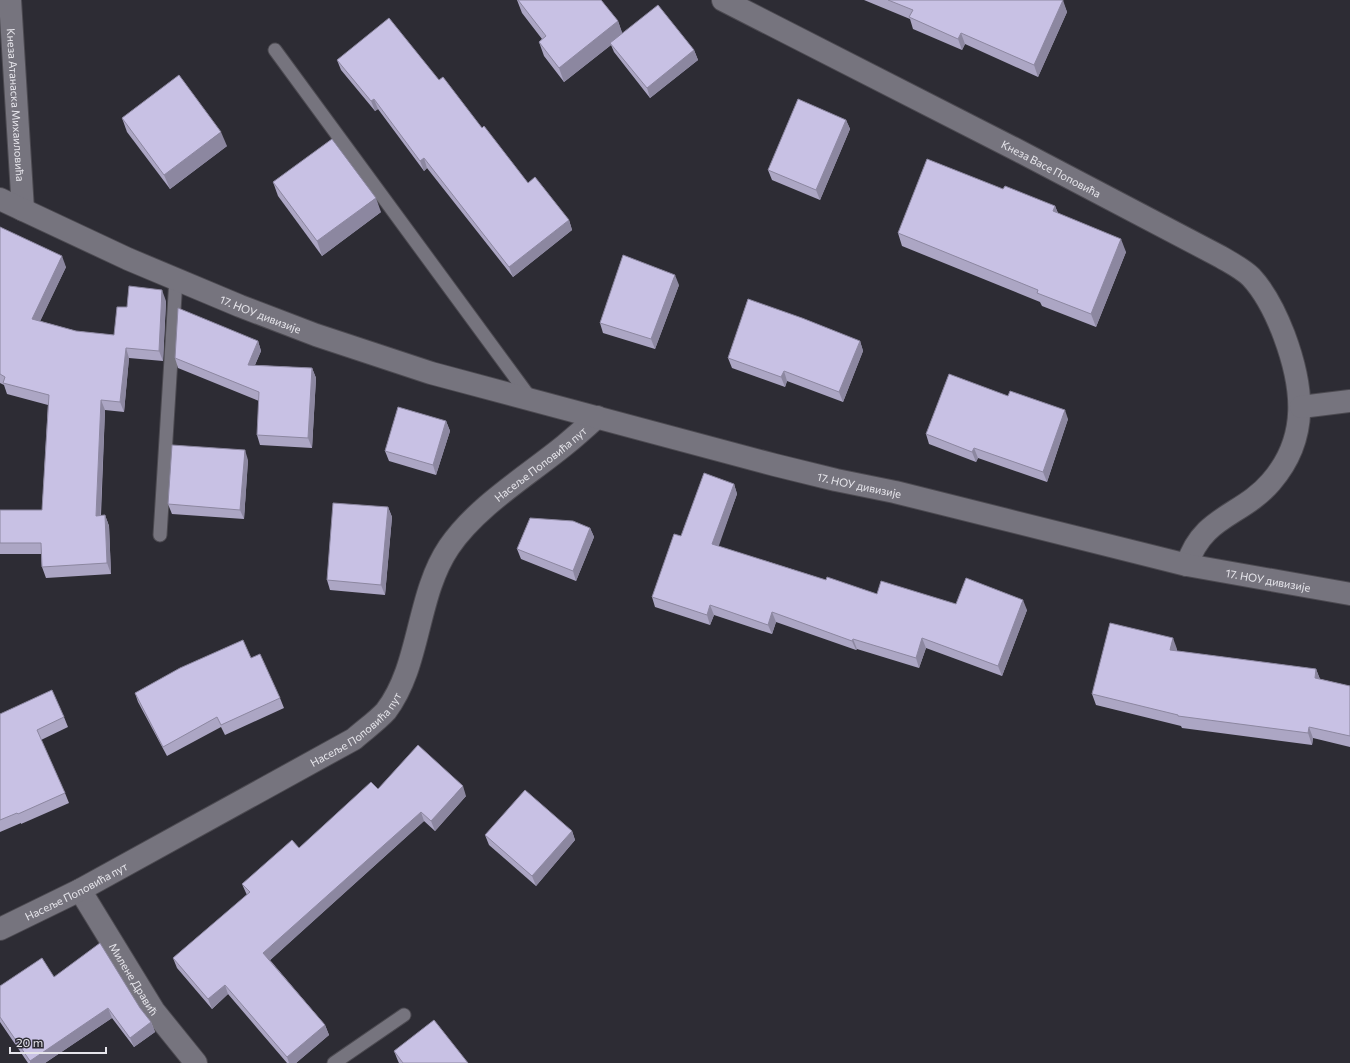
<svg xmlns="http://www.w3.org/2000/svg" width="1350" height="1063" font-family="Commissioner,sans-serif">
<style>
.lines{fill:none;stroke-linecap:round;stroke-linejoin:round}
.service-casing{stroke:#4c4a51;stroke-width:15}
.minor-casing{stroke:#4c4a51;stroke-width:24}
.tertiary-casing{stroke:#4c4a51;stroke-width:24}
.service{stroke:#76747e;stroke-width:13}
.minor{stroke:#76747e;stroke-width:22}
.tertiary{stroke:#76747e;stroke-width:22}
.wall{fill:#aca6c4}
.shaded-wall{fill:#8c87a0}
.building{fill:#c8c1e4;stroke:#8c87a0}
.labels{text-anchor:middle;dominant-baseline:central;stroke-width:4;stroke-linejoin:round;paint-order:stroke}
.street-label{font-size:11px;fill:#e6e5eb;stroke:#2d2c34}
</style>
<rect width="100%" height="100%" fill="#2d2c34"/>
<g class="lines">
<defs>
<g id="service">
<path d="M 275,50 L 531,399"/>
<path d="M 160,535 L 176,279"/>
<path d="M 334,1063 L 404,1015"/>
</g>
<g id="minor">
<path id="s1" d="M 10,0 L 23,210"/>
<path id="s2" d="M 723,0 L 1019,151 L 1221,257 C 1231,263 1243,269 1251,277 C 1266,293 1276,314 1284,335 C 1303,386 1310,437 1271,482 C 1242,516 1202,516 1187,565"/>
<path d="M 1301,407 L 1350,401"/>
<path id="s3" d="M 80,890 L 154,1011 L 196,1063"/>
<path id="s4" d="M 0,929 L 80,890 L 354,739 C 364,730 377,721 386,711 C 421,665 416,596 449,547 C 477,506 527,476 565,445 C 576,436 586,427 597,417"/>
</g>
<g id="tertiary">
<path id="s5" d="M 0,199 L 128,259 L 240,306 L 316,335 L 431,373 L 775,465 L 836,480 L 895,492 L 1187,565 L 1350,594"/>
</g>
</defs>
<use href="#service" class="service-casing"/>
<use href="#minor" class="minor-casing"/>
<use href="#tertiary" class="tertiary-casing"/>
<use href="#service" class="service"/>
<use href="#minor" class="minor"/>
<use href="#tertiary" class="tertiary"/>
</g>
<g class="wall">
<path d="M 517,0 L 601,0 L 618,21 L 622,33 L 694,50 L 698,60 L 650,98 L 614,52 L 611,45 L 564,82 L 544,56 L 539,42 L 542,39 L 522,13 Z"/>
<path d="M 864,0 L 1062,0 L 1067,12 L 1038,77 L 965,44 L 962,50 L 913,29 L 910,19 Z"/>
<path d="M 337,60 L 439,80 L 482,128 L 528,183 L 569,220 L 572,230 L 513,277 L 427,168 L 424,171 L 378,109 L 375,111 L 341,70 Z"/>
<path d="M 122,118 L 227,146 L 170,189 L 127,132 Z"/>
<path d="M 846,120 L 850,129 L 820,200 L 772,180 L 768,170 Z"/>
<path d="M 273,182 L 381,212 L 322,256 L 278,196 Z"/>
<path d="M 1003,189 L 1055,206 L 1058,213 L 1126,252 L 1096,327 L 1042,306 L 1040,302 L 902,246 L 898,233 Z"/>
<path d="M 0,227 L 66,267 L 40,321 L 76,331 L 114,335 L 127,307 L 166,301 L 163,361 L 129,358 L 124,412 L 105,410 L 101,515 L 105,515 L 109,526 L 111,574 L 46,578 L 42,567 L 41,554 L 0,554 L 0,510 L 42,510 L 48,405 L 7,394 L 4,385 L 0,383 Z"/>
<path d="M 679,285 L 655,349 L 603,333 L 600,323 Z"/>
<path d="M 258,341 L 261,351 L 255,365 L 312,368 L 316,378 L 312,448 L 260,445 L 257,435 L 259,401 L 178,368 L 175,358 Z"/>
<path d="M 860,341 L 863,351 L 843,402 L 787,381 L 785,387 L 732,368 L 728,358 Z"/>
<path d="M 1008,396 L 1068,419 L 1047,482 L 978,458 L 976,462 L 929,444 L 926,434 Z"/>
<path d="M 446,421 L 450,431 L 436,475 L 389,461 L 385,451 Z"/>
<path d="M 248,460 L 244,519 L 172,514 L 168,504 Z"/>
<path d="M 734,484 L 737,494 L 718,546 L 826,580 L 877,594 L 956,604 L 1027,610 L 1002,676 L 926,648 L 919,668 L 857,649 L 856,650 L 776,622 L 772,634 L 714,615 L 710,625 L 655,607 L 652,597 L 681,536 Z"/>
<path d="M 388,507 L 392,517 L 385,595 L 330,590 L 327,580 Z"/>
<path d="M 590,528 L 594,537 L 576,581 L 521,559 L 517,549 Z"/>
<path d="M 1177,649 L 1177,651 L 1316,669 L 1320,679 L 1350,686 L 1350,747 L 1313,738 L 1312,745 L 1182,728 L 1181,726 L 1096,705 L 1092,694 Z"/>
<path d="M 251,658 L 280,698 L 284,708 L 225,735 L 221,727 L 167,756 L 138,702 L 135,693 Z"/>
<path d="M 0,714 L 64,717 L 68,727 L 41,740 L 65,793 L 69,803 L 21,824 L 21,823 L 0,832 Z"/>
<path d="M 378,789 L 466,796 L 435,831 L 424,821 L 270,960 L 325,1025 L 329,1035 L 296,1063 L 287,1063 L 228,994 L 212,1009 L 177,968 L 173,958 L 247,895 L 246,893 L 242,884 L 299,848 Z"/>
<path d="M 572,831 L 575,840 L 536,886 L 489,845 L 485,835 Z"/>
<path d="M 54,977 L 140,1008 L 151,1022 L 155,1032 L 134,1047 L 112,1018 L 45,1063 L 28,1063 L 0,1022 L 0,986 Z"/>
<path d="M 394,1051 L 468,1063 L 399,1063 L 398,1061 Z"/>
</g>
<g class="shaded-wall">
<path d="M 1063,0 L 1067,12 L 1038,77 L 1034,65 Z"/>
<path d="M 618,21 L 623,35 L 610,43 L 611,45 L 564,82 L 559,68 Z"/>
<path d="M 961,33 L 965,44 L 962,50 L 958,39 Z"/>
<path d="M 694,50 L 698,60 L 650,98 L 647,88 Z"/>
<path d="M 374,99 L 378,109 L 375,111 L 371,101 Z"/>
<path d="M 846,120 L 850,129 L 820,200 L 816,190 Z"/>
<path d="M 221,132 L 227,146 L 170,189 L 164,175 Z"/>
<path d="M 424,158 L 427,168 L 424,171 L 420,161 Z"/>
<path d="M 376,198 L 381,212 L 322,256 L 317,241 Z"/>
<path d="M 1055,206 L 1060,219 L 1053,211 Z"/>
<path d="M 569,220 L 572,230 L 513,277 L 509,267 Z"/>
<path d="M 1121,239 L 1126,252 L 1096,327 L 1091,314 Z"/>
<path d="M 62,256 L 66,267 L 36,330 L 32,319 Z"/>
<path d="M 675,275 L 679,285 L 655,349 L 651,339 Z"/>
<path d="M 162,290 L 166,301 L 163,361 L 159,351 Z"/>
<path d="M 258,341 L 261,351 L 251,374 L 248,365 Z"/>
<path d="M 860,341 L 863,351 L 843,402 L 839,392 Z"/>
<path d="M 126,348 L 129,358 L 124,412 L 120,402 Z"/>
<path d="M 312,368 L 316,378 L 312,448 L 308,438 Z"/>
<path d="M 784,371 L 787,381 L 785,387 L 781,377 Z"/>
<path d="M 101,400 L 105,410 L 100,526 L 96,516 Z"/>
<path d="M 1065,410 L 1068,419 L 1047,482 L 1043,472 Z"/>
<path d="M 446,421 L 450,431 L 436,475 L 433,465 Z"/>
<path d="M 974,448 L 978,458 L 976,462 L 972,452 Z"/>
<path d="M 245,450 L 248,460 L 244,519 L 240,510 Z"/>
<path d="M 734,484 L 737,494 L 716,554 L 712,544 Z"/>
<path d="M 388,507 L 392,517 L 385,595 L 381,585 Z"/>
<path d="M 105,515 L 109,526 L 111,574 L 107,563 Z"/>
<path d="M 590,528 L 594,537 L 576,581 L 573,571 Z"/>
<path d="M 1023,600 L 1027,610 L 1002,676 L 998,666 Z"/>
<path d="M 710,605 L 714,615 L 710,625 L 707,615 Z"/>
<path d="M 772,612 L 776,622 L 772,634 L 768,625 Z"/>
<path d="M 922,638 L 926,648 L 919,668 L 916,658 Z"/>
<path d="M 1173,638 L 1177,649 L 1174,661 L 1170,650 Z"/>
<path d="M 853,639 L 857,649 L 856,650 L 852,641 Z"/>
<path d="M 1316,669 L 1320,680 L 1315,678 Z"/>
<path d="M 1309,727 L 1313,738 L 1312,745 L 1308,733 Z"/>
<path d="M 463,786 L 466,796 L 435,831 L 431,821 Z"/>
<path d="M 421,812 L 424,821 L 267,963 L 263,953 Z"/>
<path d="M 572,831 L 575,840 L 536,886 L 532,876 Z"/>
<path d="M 225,985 L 228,994 L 212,1009 L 208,999 Z"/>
<path d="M 108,1008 L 112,1018 L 45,1063 L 30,1063 L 30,1061 Z"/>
<path d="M 151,1022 L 155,1032 L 134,1047 L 130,1038 Z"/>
<path d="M 325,1025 L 329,1035 L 296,1063 L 289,1063 L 287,1057 Z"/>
</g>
<g class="building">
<path d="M 518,0 L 601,0 L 618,21 L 559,68 L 539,42 L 546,36 Z"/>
<path d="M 888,0 L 1063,0 L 1034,65 L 961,33 L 958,39 L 909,17 L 913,10 Z"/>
<path d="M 658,5 L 694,50 L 647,88 L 610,43 Z"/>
<path d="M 389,18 L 439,80 L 443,77 L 482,128 L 484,126 L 528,183 L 535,177 L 569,220 L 509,267 L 424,158 L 420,161 L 374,99 L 371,101 L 337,60 Z"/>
<path d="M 179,75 L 221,132 L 164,175 L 122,118 Z"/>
<path d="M 798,99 L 846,120 L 816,190 L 768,170 Z"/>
<path d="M 332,139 L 376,198 L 317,241 L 273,182 Z"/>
<path d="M 927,159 L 1003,189 L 1005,186 L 1055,206 L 1053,211 L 1121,239 L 1091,314 L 1037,293 L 1038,290 L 898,233 Z"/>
<path d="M 0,227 L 62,256 L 32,319 L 76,331 L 114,335 L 117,307 L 127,307 L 129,286 L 162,290 L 159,351 L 126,348 L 120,402 L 101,400 L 96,516 L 105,515 L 107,563 L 42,567 L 41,543 L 0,543 L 0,510 L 42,510 L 49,395 L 3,383 L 5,377 L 0,374 Z"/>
<path d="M 623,255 L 675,275 L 651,339 L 600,323 Z"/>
<path d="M 748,299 L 802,318 L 860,341 L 839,392 L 784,371 L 781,377 L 728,358 Z"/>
<path d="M 178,308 L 258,341 L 248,365 L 312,368 L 308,438 L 257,435 L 259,392 L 175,358 Z"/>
<path d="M 949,374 L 1008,396 L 1010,391 L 1065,410 L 1043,472 L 974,448 L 972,452 L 926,434 Z"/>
<path d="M 398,407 L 446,421 L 433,465 L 385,451 Z"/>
<path d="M 172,445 L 245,450 L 240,510 L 168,504 Z"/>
<path d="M 704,473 L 734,484 L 712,544 L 826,580 L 827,577 L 877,594 L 881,581 L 956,604 L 966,578 L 1023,600 L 998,666 L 922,638 L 916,658 L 853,639 L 852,641 L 772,612 L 768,625 L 710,605 L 707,615 L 652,597 L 674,534 L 681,536 Z"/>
<path d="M 333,503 L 388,507 L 381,585 L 327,580 Z"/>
<path d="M 530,518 L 573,521 L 590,528 L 573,571 L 517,549 Z"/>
<path d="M 1110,623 L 1173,638 L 1170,650 L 1316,669 L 1315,678 L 1350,686 L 1350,736 L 1309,727 L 1308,733 L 1178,716 L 1178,715 L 1092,694 Z"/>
<path d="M 243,640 L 251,658 L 260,654 L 280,698 L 221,725 L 217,717 L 163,747 L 135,693 L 180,668 Z"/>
<path d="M 52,690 L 64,717 L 37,730 L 65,793 L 18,814 L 17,813 L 0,820 L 0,714 Z"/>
<path d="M 418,745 L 463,786 L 431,821 L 421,812 L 263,953 L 325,1025 L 287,1057 L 225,985 L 208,999 L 173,958 L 250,892 L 242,884 L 292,840 L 299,848 L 371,782 L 378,789 Z"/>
<path d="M 525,790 L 572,831 L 532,876 L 485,835 Z"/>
<path d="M 100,943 L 140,1008 L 151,1022 L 130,1038 L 108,1008 L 30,1061 L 0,1017 L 0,986 L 42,958 L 54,977 Z"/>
<path d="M 434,1020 L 468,1063 L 403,1063 L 394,1051 Z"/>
</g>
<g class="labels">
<g class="street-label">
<text stroke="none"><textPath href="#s1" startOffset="105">Кнеза Атанаска Михаиловића</textPath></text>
<text stroke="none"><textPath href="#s2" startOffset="369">Кнеза Васе Поповића</textPath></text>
<text stroke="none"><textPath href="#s5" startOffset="285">17. НОУ дивизије</textPath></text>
<text stroke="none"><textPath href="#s4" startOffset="745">Насеље Поповића пут</textPath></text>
<text stroke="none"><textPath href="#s5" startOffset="908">17. НОУ дивизије</textPath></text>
<text stroke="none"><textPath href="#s5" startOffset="1328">17. НОУ дивизије</textPath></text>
<text stroke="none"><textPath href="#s4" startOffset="409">Насеље Поповића пут</textPath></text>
<text stroke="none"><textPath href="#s4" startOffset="85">Насеље Поповића пут</textPath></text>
<text stroke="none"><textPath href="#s3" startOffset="104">Милене Дравић</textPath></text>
</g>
</g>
<path d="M10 1047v6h96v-6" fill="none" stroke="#e6e5eb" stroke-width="2"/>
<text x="16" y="1047" font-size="12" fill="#e6e5eb" stroke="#2d2c34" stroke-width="3" paint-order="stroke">20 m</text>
</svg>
